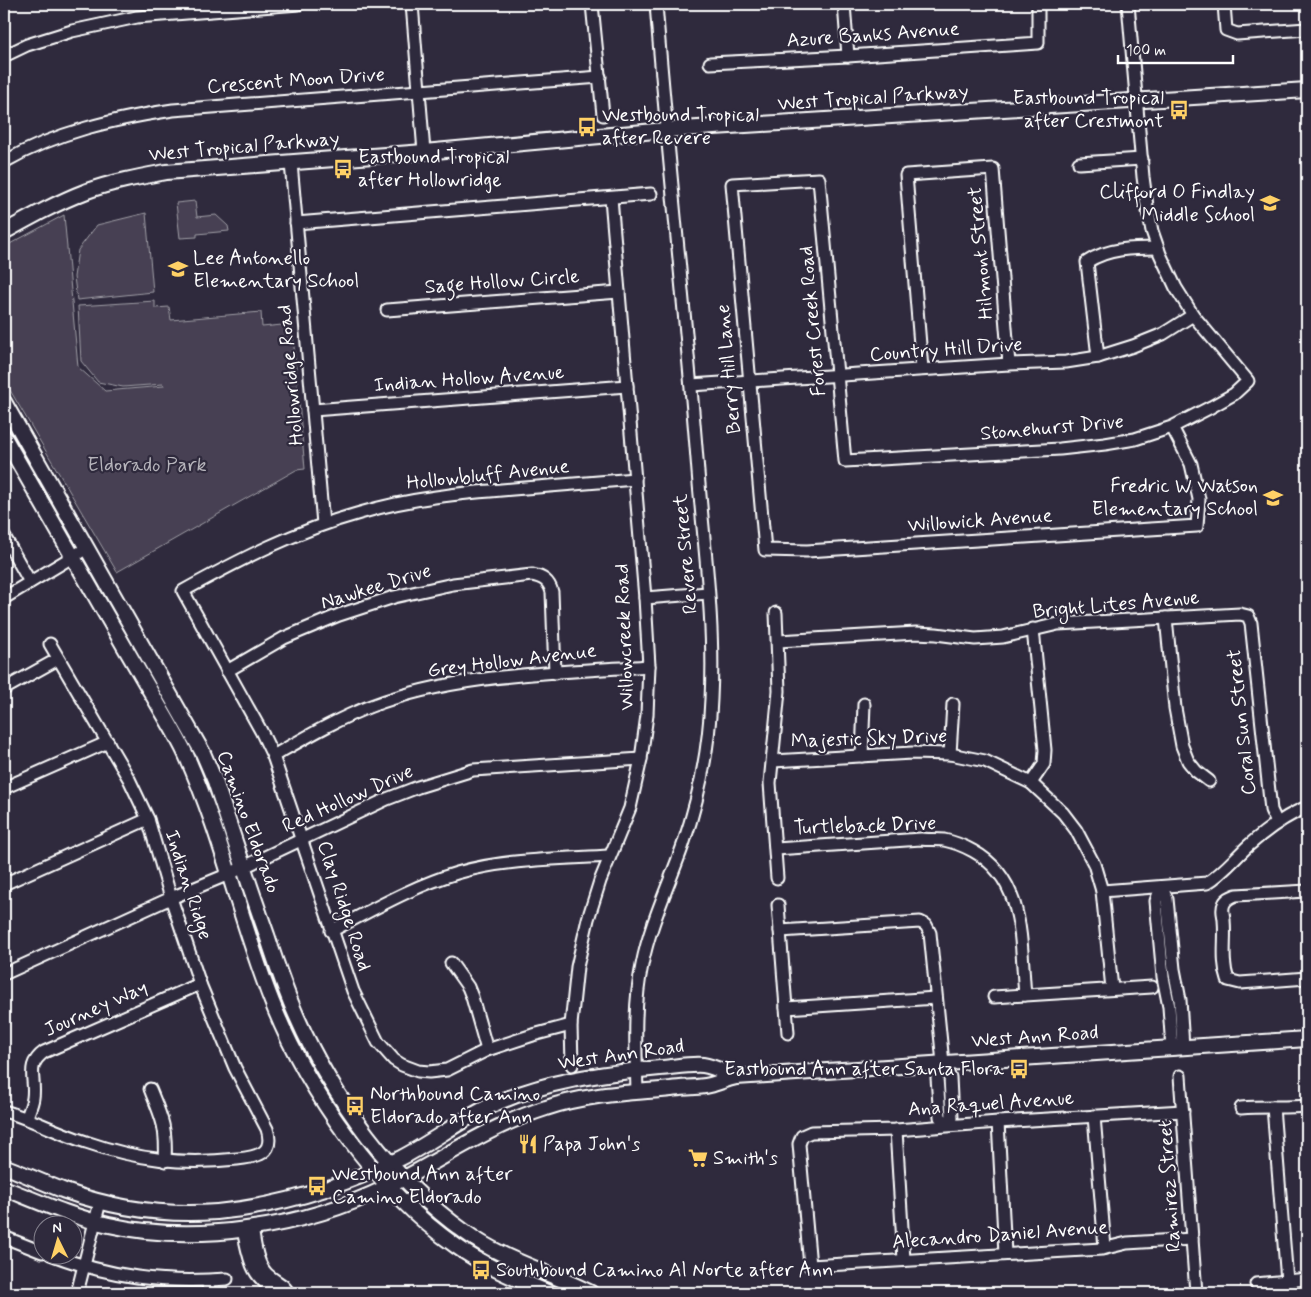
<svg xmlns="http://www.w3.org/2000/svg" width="1311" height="1297" font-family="Mynerve,sans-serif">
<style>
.green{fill:#464152;stroke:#a2a0a8}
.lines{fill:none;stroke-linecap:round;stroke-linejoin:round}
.minor-casing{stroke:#fff;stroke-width:15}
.major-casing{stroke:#fff;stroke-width:18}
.minor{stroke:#2f2a3d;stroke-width:11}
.major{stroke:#2f2a3d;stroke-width:14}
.labels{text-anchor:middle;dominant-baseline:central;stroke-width:4.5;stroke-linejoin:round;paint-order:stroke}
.street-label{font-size:20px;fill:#fff;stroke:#2f2a3d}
.poi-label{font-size:20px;fill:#fff;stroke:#2f2a3d;text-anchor:start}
.park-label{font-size:20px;fill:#b5b3ba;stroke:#2f2a3d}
</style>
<rect width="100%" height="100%" fill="#2f2a3d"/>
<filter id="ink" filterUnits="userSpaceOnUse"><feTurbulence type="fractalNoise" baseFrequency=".02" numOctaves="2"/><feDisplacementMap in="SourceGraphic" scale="10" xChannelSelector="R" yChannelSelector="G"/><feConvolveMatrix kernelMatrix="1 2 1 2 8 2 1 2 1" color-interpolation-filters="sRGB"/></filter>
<g filter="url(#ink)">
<g class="green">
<path d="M 195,201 L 197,217 L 216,215 L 228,226 L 229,231 L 197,234 L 197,237 L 180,238 L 176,203 Z"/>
<path d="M 146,213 L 153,292 L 77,300 L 74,277 L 78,250 L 97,225 Z"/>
<path d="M 64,215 L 78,367 L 105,391 L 164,386 L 163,384 L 123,387 L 98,382 L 81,361 L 78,306 L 155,301 L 155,308 L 169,307 L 171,320 L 261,312 L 262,327 L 292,324 L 305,469 L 296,470 L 117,572 L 4,380 L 4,247 Z"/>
</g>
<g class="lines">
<defs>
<g id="minor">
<path d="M 412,4 L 424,152"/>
<path d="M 592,4 L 603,115"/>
<path d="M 844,4 L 848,56"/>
<path d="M 1128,4 L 1143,177 L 1147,206 L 1152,231 L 1160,254 L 1176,288 L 1193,315 L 1248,381 L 1234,394 L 1211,407 L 1172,427 L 1135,439 L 1105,444 L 1060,449 L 845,461 L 819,179 L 732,184 L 765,550 L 807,551 L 1197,526 L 1199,499 L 1191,464 L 1172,427"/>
<path d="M 1224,4 L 1226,30 L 1237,34 L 1307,29"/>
<path d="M 4,56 L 27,45 L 72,31 L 137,17 L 299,4"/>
<path d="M 710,63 L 848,56 L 1038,43 L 1038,4"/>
<path d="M 4,162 C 56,132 114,119 173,110 L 600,77"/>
<path d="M 291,163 L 323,524"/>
<path d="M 1079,163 L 1142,159"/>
<path d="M 296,223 L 651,194"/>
<path d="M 387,310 L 619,292"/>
<path d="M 1098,357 L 1087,262 C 1108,248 1133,248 1158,248"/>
<path d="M 922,369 L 906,175 L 993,169 L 1009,364"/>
<path d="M 691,385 L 1009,364 L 1066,362 L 1098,357 L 1133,346 L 1163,334 L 1193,315"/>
<path d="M 313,410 L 627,386"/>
<path d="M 4,536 L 30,582"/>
<path d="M 4,598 L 87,548"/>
<path d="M 645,598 L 708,593"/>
<path d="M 776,613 L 779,691 L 770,783 L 777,878"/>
<path d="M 1166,618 L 1175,708 L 1182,746 L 1188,761 L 1196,771 L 1209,781"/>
<path d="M 778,641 L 916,633 L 936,634 L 975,639 L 1003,637 L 1058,624 L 1240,614 L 1248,616 L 1251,623 L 1271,810 L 1277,823"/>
<path d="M 227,671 L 284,638 L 339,615 L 394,597 L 453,584 L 532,575 C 543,577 549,581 552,592 L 555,673"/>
<path d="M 4,689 L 58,659"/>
<path d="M 950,754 L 953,704"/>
<path d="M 273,756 C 305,738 337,719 371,706 C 459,673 557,673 649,666"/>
<path d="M 862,756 L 864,704"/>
<path d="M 773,761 L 912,753 L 950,754 L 985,761 L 1031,783 L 1063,813 L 1076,830 L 1094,864 L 1102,891 L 1112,989"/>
<path d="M 1031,783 L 1044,764 L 1045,750 L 1033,629"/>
<path d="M 4,788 L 108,742"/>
<path d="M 776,849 L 921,839 C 928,840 937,839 944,840 C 954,842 964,846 973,851 C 1026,880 1020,942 1025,995"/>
<path d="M 4,884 L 148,819"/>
<path d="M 1161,887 L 1167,899 L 1174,969 L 1180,1000 L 1183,1047"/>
<path d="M 1161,887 L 1156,901 L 1163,977 L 1169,1007 L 1172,1048"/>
<path d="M 1102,891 L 1207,883 C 1223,873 1234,859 1248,846 C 1266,830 1285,816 1307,807"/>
<path d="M 1307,891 L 1236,895 C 1231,897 1226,899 1224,904 C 1221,910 1224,915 1224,920 C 1226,940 1221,960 1228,980 L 1240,983 L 1307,978"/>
<path d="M 778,905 L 788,1033"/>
<path d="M 331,931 C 372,910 413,886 457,873 C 504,859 560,859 609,856"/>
<path d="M 780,931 L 920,922 L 926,925 L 930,933 L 943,1063 L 943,1069 L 937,1078 L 940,1117 L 948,1125 L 952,1118 L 950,1077 L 943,1069"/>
<path d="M 451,963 L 468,987 L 472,997 L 487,1050"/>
<path d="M 4,974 L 171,898 L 229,874 L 387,799 L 418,787 L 473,770 L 641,759"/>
<path d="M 994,997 L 1152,987"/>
<path d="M 786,1008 L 936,998"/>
<path d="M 571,1025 L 533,1035 L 487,1050 L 447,1070 L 429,1072 L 418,1071 L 402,1065 L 394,1060 L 378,1042 L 353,991 L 273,756 L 261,731 L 183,591 C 241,559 295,531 360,513 C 410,498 462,493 513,489 C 554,486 594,482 635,479"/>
<path d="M 572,1065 L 571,1025 L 577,967 L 588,919 L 600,881 L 630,808 L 641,759 L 647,715 L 649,666 L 645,598 L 611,198"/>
<path d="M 1180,1076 L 1196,1293"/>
<path d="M 150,1089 C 162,1118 167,1128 165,1161"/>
<path d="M 637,1092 C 636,1050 633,1007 642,965 C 650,924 669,885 683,845 C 699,798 709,749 711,699 C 715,623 704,547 698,472 C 686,316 668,160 656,4"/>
<path d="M 1273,1107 L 1287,1281"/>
<path d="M 1241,1108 C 1263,1106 1285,1108 1307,1106"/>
<path d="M 4,1111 C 32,1119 58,1133 86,1142 C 138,1160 182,1165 237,1159 C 257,1157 275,1154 267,1129 L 235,1068 L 200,984 L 171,898 L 148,819 L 129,779 L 50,644"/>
<path d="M 1183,1111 L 998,1122 L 896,1130 L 811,1132 L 802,1136 L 799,1144 L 810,1266 L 1102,1249 L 1127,1243 L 1192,1239"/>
<path d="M 1094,1116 L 1105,1248"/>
<path d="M 27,1117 C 29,1111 32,1105 33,1098 C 36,1078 25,1066 44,1052 L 200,984"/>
<path d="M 998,1122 L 1005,1254"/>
<path d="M 896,1130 L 904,1260"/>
<path d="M 252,1228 C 255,1243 256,1263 267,1274 C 275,1282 284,1283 288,1293"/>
<path d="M 243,1230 C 250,1261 250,1275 278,1293"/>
<path d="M 4,1237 L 42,1252"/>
<path d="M 50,1254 C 109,1277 164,1284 227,1279"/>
<path d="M 208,1281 L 209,1293"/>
<path d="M 1256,1284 L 1307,1279"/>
<path d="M 77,1293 L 100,1202"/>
</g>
<g id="major">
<path d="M 4,232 C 31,217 58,202 87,191 C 112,182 139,177 166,172 L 424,152 L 666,130 L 1307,90"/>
<path d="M 4,402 L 203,753 L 215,781 C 232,833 249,884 267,935 C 276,963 285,990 297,1017 C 332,1097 394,1182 465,1232 C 503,1260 550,1272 591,1293"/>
<path d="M 4,437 C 44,506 84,576 124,646 C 138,670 152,694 166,718 C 173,730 180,742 186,755 C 222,835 240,921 272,1002 C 307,1091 377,1191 456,1246 C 484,1266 517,1279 549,1293"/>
<path d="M 4,1166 C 24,1174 44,1183 65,1191 C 113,1208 166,1216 217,1212 C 280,1206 344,1186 401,1158 C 432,1142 460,1120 492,1105 C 545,1081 603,1073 660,1068 C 674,1067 689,1064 703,1065 C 713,1066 726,1073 736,1077"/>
<path d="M 4,1188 C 39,1202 72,1217 109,1225 C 198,1245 305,1227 387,1187 C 442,1160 486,1127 546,1108 C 586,1094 629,1093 671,1089 C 684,1087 698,1088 710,1085 C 718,1083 727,1079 736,1077 L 1307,1039"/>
</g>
</defs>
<use href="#minor" class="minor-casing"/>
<use href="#major" class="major-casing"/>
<use href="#minor" class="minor"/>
<use href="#major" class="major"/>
</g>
</g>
<defs>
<symbol id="bus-bare" viewBox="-9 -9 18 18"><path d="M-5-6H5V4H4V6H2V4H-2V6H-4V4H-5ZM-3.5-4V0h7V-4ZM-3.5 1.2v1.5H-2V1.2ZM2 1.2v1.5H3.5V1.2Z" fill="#ffd166" stroke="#2f2a3d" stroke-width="2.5" paint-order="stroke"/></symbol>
<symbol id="school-bare" viewBox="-9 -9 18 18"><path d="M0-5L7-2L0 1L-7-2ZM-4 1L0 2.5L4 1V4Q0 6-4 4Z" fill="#ffd166" stroke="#2f2a3d" stroke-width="2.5" paint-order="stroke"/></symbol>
<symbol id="restaurant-bare" viewBox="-9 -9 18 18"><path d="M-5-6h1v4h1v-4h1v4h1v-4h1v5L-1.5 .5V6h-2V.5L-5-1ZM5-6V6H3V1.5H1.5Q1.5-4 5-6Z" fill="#ffd166" stroke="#2f2a3d" stroke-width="2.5" paint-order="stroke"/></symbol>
<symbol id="supermarket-bare" viewBox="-9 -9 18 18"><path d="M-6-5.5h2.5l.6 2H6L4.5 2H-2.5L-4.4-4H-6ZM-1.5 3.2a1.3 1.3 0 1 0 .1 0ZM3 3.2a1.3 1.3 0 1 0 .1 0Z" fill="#ffd166" stroke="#2f2a3d" stroke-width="2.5" paint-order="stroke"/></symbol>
</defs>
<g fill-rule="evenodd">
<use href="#bus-bare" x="1165" y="96" width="28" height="28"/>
<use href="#bus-bare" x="573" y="113" width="28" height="28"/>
<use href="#bus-bare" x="329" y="155" width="28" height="28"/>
<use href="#school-bare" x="1256" y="189" width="28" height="28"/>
<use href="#school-bare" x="164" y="255" width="28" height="28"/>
<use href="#school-bare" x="1259" y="484" width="28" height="28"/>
<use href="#bus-bare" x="1005" y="1055" width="28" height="28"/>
<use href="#bus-bare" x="341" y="1092" width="28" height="28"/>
<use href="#restaurant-bare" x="514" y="1130" width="28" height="28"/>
<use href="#supermarket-bare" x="684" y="1144" width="28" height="28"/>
<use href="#bus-bare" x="303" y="1172" width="28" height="28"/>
<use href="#bus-bare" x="467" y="1256" width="28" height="28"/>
</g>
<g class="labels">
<g class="street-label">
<text transform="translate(873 35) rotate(-4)">Azure Banks Avenue</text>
<text transform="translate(296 81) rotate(-4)">Crescent Moon Drive</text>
<text transform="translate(873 98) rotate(-4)">West Tropical Parkway</text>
<text transform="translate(244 147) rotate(-5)">West Tropical Parkway</text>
<text transform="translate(981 253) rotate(-95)">Hilmont Street</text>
<text transform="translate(502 282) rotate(-4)">Sage Hollow Circle</text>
<text transform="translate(813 321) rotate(-95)">Forest Creek Road</text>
<text transform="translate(946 350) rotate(-4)">Country Hill Drive</text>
<text transform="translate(729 369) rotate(-95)">Berry Hill Lane</text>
<text transform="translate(291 375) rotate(-95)">Hollowridge Road</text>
<text transform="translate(469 379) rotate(-4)">Indian Hollow Avenue</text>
<text transform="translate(1052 428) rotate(-5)">Stonehurst Drive</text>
<text transform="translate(488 475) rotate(-6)">Hollowbluff Avenue</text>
<text transform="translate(980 521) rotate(-4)">Willowick Avenue</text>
<text transform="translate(686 554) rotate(-95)">Revere Street</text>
<text transform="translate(376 587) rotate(-17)">Nawkee Drive</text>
<text transform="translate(1116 605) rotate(-5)">Bright Lites Avenue</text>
<text transform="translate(625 637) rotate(-92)">Willowcreek Road</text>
<text transform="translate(512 661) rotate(-7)">Grey Hollow Avenue</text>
<text transform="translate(1242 722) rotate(-96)">Coral Sun Street</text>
<text transform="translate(869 739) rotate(-2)">Majestic Sky Drive</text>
<text transform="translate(348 799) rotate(-24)">Red Hollow Drive</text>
<text transform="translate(248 822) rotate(70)">Camino Eldorado</text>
<text transform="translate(865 826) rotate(-2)">Turtleback Drive</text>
<text transform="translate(188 885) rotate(72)">Indian Ridge</text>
<text transform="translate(344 906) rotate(72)">Clay Ridge Road</text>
<text transform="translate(96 1009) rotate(-24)">Journey Way</text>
<text transform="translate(1035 1037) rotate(-4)">West Ann Road</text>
<text transform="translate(621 1055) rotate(-8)">West Ann Road</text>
<text transform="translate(991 1104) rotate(-4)">Ana Raquel Avenue</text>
<text transform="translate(1170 1186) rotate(-94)">Ramirez Street</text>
<text transform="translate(1000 1235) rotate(-4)">Alecandro Daniel Avenue</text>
</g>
<g class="poi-label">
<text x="1164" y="98" text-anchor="end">Eastbound Tropical<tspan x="1164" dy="23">after Crestmont</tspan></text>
<text x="602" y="115">Westbound Tropical<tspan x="602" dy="23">after Revere</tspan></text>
<text x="358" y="157">Eastbound Tropical<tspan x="358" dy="23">after Hollowridge</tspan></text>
<text x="1255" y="192" text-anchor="end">Clifford O Findlay<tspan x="1255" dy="23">Middle School</tspan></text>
<text x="193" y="258">Lee Antonello<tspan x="193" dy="23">Elementary School</tspan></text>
<text x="1258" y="486" text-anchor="end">Fredric W Watson<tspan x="1258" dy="23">Elementary School</tspan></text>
<text x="1004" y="1069" text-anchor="end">Eastbound Ann after Santa Flora</text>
<text x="370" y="1094">Northbound Camino<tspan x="370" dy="23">Eldorado after Ann</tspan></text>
<text x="543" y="1144">Papa John's</text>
<text x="713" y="1158">Smith's</text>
<text x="332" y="1174">Westbound Ann after<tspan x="332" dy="23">Camino Eldorado</tspan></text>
<text x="496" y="1270">Southbound Camino Al Norte after Ann</text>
</g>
<g class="park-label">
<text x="147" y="465">Eldorado Park</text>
</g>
</g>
<rect width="1311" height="1297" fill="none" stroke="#2f2a3d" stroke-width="20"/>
<rect x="10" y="10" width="1291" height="1277" fill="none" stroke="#fff" stroke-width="2" filter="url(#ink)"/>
<g transform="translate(58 1240) rotate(355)"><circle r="24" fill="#2f2a3d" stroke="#827f8b"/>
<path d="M0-4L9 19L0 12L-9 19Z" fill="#ffd166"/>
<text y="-8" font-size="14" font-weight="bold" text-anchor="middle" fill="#ffffff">N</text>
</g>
<path d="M1118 55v8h115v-8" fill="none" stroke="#ffffff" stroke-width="2.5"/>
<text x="1126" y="55" font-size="15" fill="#ffffff" stroke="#2f2a3d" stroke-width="4" paint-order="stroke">100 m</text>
</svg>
